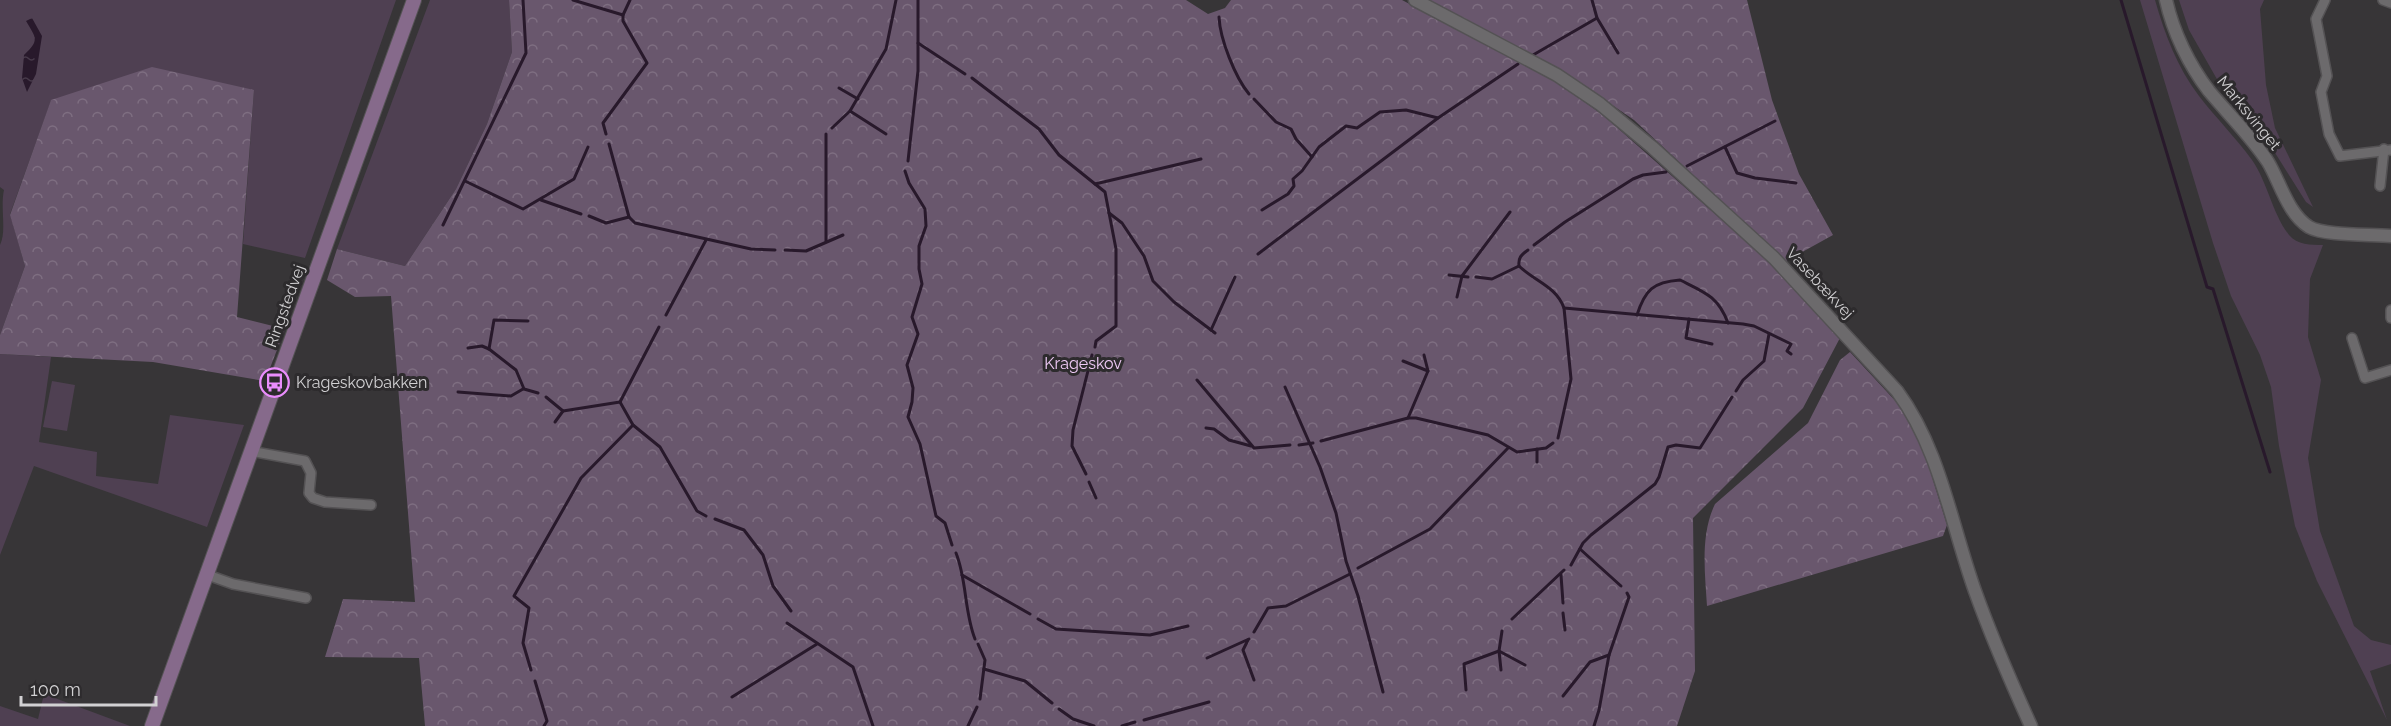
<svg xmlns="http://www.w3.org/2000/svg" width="2391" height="726" font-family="Raleway,sans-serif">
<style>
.grass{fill:#4f4052}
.forest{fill:url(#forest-crowns)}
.water{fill:url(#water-ripples)}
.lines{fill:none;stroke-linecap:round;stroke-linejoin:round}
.stream{stroke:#28192b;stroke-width:3}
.minor-casing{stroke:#545254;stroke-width:12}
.tertiary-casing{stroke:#545254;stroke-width:15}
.secondary-casing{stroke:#545254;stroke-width:16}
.minor{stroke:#6c6a6c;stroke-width:9}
.tertiary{stroke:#6c6a6c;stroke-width:12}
.secondary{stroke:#866a8b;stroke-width:14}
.labels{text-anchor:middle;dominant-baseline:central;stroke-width:6;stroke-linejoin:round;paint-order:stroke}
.street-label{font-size:16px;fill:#d2d1d3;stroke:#2d2b2d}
.park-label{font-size:16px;fill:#efcaf6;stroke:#2d2b2d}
.poi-label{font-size:16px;fill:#d2d1d3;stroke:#2d2b2d;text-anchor:start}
</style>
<defs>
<pattern id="forest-crowns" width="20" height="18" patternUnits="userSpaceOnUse" patternTransform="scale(1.5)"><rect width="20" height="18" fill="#69576d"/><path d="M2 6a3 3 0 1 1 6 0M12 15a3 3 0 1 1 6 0" fill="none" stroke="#7e6e81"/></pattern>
<pattern id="water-ripples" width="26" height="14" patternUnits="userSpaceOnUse" patternTransform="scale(1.5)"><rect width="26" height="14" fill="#28192b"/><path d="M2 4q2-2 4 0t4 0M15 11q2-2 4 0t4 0" fill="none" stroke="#463949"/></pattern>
</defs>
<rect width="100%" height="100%" fill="#373537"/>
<g class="grass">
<path d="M 0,0 L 396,0 L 305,258 L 243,244 L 254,90 L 51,101 L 10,214 L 25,266 L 0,335 L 0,245 C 7,231 0,208 4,190 L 0,187 Z"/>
<path d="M 430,0 L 509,0 L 512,52 L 487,124 L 456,189 L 405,266 L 337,249 Z"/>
<path d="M 2140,0 L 2155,0 C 2165,35 2177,67 2199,96 C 2216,118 2236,138 2252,160 C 2268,183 2272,213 2289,235 C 2297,245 2311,245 2323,245 L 2310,279 L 2308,337 L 2321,380 L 2308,458 L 2320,531 L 2354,626 L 2371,640 L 2391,645 L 2391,664 L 2370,671 L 2387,720 L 2317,581 L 2295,526 L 2279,446 L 2271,387 L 2260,355 L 2231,296 L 2213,243 Z"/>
<path d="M 2179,0 L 2264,0 L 2260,9 L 2266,85 L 2275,128 L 2313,207 L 2306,202 L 2267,140 L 2218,81 L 2189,30 Z"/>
<path d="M 0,354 L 51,357 L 39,442 L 97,452 L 96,476 L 158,484 L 170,415 L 244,425 L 207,527 L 34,466 L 0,555 Z"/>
<path d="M 52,381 L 75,385 L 67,431 L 43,427 Z"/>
<path d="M 44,694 L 130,726 L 0,726 L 0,706 L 38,719 Z"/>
</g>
<g class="forest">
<path d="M 509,0 L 1186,0 L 1208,14 L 1225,8 L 1231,0 L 1402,0 L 1557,82 L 1604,116 L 1774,266 L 1841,336 L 1803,408 L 1693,518 L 1695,671 L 1677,726 L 425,726 L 419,658 L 325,657 L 343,599 L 415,602 L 391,296 L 355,297 L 327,280 L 337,249 L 405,266 L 456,189 L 487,124 L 512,52 Z"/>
<path d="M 1429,0 L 1747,0 L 1772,100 L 1799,174 L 1833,235 L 1786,261 L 1634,120 L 1564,72 Z"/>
<path d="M 152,67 L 254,90 L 237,317 L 285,329 L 265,381 L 153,362 L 0,354 L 0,335 L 25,266 L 10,215 L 51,100 Z"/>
<path d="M 1850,352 L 1901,407 L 1923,448 L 1947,525 L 1943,536 L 1707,606 C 1705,573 1700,535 1715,504 L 1808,423 L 1840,360 Z"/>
</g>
<path class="water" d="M 32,18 L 42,36 L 36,74 L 27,92 L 22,78 L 24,55 C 40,40 36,38 26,21 Z"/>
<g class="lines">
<g class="stream">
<path d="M 573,0 L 623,15"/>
<path d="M 1592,0 L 1597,18 L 1618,53"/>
<path d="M 2121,0 L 2207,287 L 2213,289 L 2270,472"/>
<path d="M 1219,17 C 1220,39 1235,77 1249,94"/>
<path d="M 918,43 L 965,74"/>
<path d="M 1533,55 L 1597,18"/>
<path d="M 972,78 L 1039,129 L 1059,155 L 1105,192 L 1116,249 L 1116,326 L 1096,341 L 1095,347"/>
<path d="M 839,88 L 858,99"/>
<path d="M 1254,99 L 1276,122 L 1291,129 L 1296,139 L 1312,157"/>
<path d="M 850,111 L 886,134"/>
<path d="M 832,128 L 850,111 L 886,49 L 896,0"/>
<path d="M 606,134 L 603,123 L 647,63 L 623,21 L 623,15 L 630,0"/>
<path d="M 826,134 L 826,241"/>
<path d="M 609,144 L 629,217 L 635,223 L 751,249 L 775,250"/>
<path d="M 1725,147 L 1737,173 L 1755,178 L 1796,183"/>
<path d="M 908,161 L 918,71 L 918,0"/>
<path d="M 1687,166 L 1775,121"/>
<path d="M 905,171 L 909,183 L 925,209 L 926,226 L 919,246 L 919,269 L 922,284 L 912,317 L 918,334 L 907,365 L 913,388 L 912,402 L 908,417 L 920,444 L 936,516 L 945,523 L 952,545"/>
<path d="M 465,181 L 523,209 L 574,179 L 588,147"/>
<path d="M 1095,184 L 1201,159"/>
<path d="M 541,200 L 581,214"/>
<path d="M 1262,210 L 1288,194 L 1294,186 L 1293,179 L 1302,171 L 1319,147 L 1346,126 L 1357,128 L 1380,112 L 1406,110 L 1438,118"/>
<path d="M 1109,213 L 1122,223 L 1144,256 L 1153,281 L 1174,302 L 1215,333"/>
<path d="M 589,216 L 606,223 L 629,217"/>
<path d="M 443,225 L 526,53 L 523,0"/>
<path d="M 1534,245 L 1565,222 L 1633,179 L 1643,175 L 1666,172"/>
<path d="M 785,250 L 806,251 L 843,235"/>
<path d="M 1528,250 C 1521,255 1518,258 1519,266 C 1534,281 1556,286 1564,308 L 1571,379 L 1558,438"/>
<path d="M 1258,254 L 1438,118 L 1518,64"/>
<path d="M 1449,275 L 1468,277"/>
<path d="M 1476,277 L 1492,279 L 1519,266"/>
<path d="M 1457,297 L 1462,276 L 1510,212"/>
<path d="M 1564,308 L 1743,324 L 1754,326 L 1791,344 L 1787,351 L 1791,354"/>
<path d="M 666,315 L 706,240"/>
<path d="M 1637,315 C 1645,290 1653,282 1680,280 C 1704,292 1718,296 1728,323"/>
<path d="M 1689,319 L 1686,338 L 1712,344"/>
<path d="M 1211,330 L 1235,277"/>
<path d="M 468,348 L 482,346 L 489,349 L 516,370 L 524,389 L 538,393"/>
<path d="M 489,349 L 494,320 L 528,321"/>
<path d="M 1403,361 L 1428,371"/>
<path d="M 1197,380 L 1254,448 L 1290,445"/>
<path d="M 1285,387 L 1320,467 L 1336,513 L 1346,561 L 1358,596 L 1383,692"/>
<path d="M 1736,391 L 1743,380 L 1764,361 L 1769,334"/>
<path d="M 458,392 L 511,396 L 523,389"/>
<path d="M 546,397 L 563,411 L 620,402"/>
<path d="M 620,402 L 633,425 L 660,447 L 697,511 L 706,516"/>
<path d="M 620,402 L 659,327"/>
<path d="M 1408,418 L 1428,371 L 1424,355"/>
<path d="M 555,422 L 563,411"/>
<path d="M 1206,428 L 1214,429 L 1229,440 L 1251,446"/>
<path d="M 1321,441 L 1408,418 L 1416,418 L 1488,435 L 1517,452 L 1546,448 L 1553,443"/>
<path d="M 1299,445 L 1313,443"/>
<path d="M 1537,449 L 1537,462"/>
<path d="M 1086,474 L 1072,446 L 1073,430 L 1092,355"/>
<path d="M 1089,482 L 1096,498"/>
<path d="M 715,519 L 744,530 L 763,555 L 773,586 L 791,611"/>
<path d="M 1580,549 L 1621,586"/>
<path d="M 956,553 C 967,580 964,611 975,639"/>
<path d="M 1571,565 L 1583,543 L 1591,535 L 1655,484 L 1659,477 L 1668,447 L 1676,445 L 1700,448 L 1732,397"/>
<path d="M 1358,568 L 1430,529 L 1508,448"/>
<path d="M 962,575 L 1030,614"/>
<path d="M 1561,575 L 1563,603"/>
<path d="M 1563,613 L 1565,630"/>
<path d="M 1038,619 L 1056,629 L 1150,635 L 1188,626"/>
<path d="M 1512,619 L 1564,570"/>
<path d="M 787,623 L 853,667 L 873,726"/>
<path d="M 1254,632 L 1268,608 L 1286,606 L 1350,574"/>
<path d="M 1248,640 L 1243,650 L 1254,680"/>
<path d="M 978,644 L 985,660 L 980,699"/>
<path d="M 1207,658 L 1249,639"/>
<path d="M 984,669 L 1025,681 L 1052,703"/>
<path d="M 531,670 L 523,643 L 529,608 L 514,596 L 581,478 L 633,425"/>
<path d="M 1501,670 L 1499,651 L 1502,631"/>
<path d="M 535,681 L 547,721 L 544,726"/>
<path d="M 1466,690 L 1464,664 L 1499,651 L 1525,665"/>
<path d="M 1563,696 L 1590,662 L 1609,655"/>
<path d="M 732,697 L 817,644"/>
<path d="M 1059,709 L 1073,719 L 1094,726"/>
<path d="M 1144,720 L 1209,702"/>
<path d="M 968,726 L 977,707"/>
<path d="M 1122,726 L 1135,722"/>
<path d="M 1594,726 L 1599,710 L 1609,655 L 1629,597 L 1627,593"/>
</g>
<defs>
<g id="minor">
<path d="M 2325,0 L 2316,19 L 2327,76 L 2321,92 L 2329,134 L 2340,156 L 2391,150"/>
<path d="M 2383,0 L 2391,3"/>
<path d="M 2380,186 L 2384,149"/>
<path d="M 2391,310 L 2391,318"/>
<path d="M 2352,338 L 2365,378 L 2391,370"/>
<path d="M 250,451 L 305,461 L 311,473 L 309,493 L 313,498 L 325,502 L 371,505"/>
<path d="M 205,574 L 233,584 L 306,598"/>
</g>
<g id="tertiary">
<path d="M 1415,0 L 1557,75 L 1600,104 L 1652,147 L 1774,258 L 1897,391 C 1940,449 1951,524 1975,591 C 1991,636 2011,682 2031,726"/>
<path d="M 2166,0 C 2173,32 2189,65 2209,91 C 2229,115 2251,136 2268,162 C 2280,182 2288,214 2309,227 C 2325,236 2371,234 2391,236"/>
</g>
<path id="secondary" d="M 152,726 L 414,0"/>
</defs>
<use href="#minor" class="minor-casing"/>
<use href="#tertiary" class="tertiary-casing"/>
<use href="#secondary" class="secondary-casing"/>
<use href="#minor" class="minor"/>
<use href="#tertiary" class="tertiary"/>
<use href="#secondary" class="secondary"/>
</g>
<defs>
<symbol id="bus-ring" viewBox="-11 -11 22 22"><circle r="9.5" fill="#2d2b2d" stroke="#ea8dfd" stroke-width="1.5"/><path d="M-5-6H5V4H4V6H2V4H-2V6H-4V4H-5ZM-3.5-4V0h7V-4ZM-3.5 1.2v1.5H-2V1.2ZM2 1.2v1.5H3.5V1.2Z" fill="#ea8dfd"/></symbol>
</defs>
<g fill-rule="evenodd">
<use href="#bus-ring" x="258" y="366" width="33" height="33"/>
</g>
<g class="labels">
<g class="street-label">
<text transform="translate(2249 113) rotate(51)">Marksvinget</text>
<text transform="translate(1820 283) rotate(47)">Vasebækvej</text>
<text transform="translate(285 306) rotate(-70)">Ringstedvej</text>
</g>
<g class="park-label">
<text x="1083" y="363">Krageskov</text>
</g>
<g class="poi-label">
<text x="296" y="382">Krageskovbakken</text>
</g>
</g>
<path d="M21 696v9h135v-9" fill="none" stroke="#d2d1d3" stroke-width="3"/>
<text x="30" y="696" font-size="18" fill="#d2d1d3" stroke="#2d2b2d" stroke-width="4.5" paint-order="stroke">100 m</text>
</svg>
